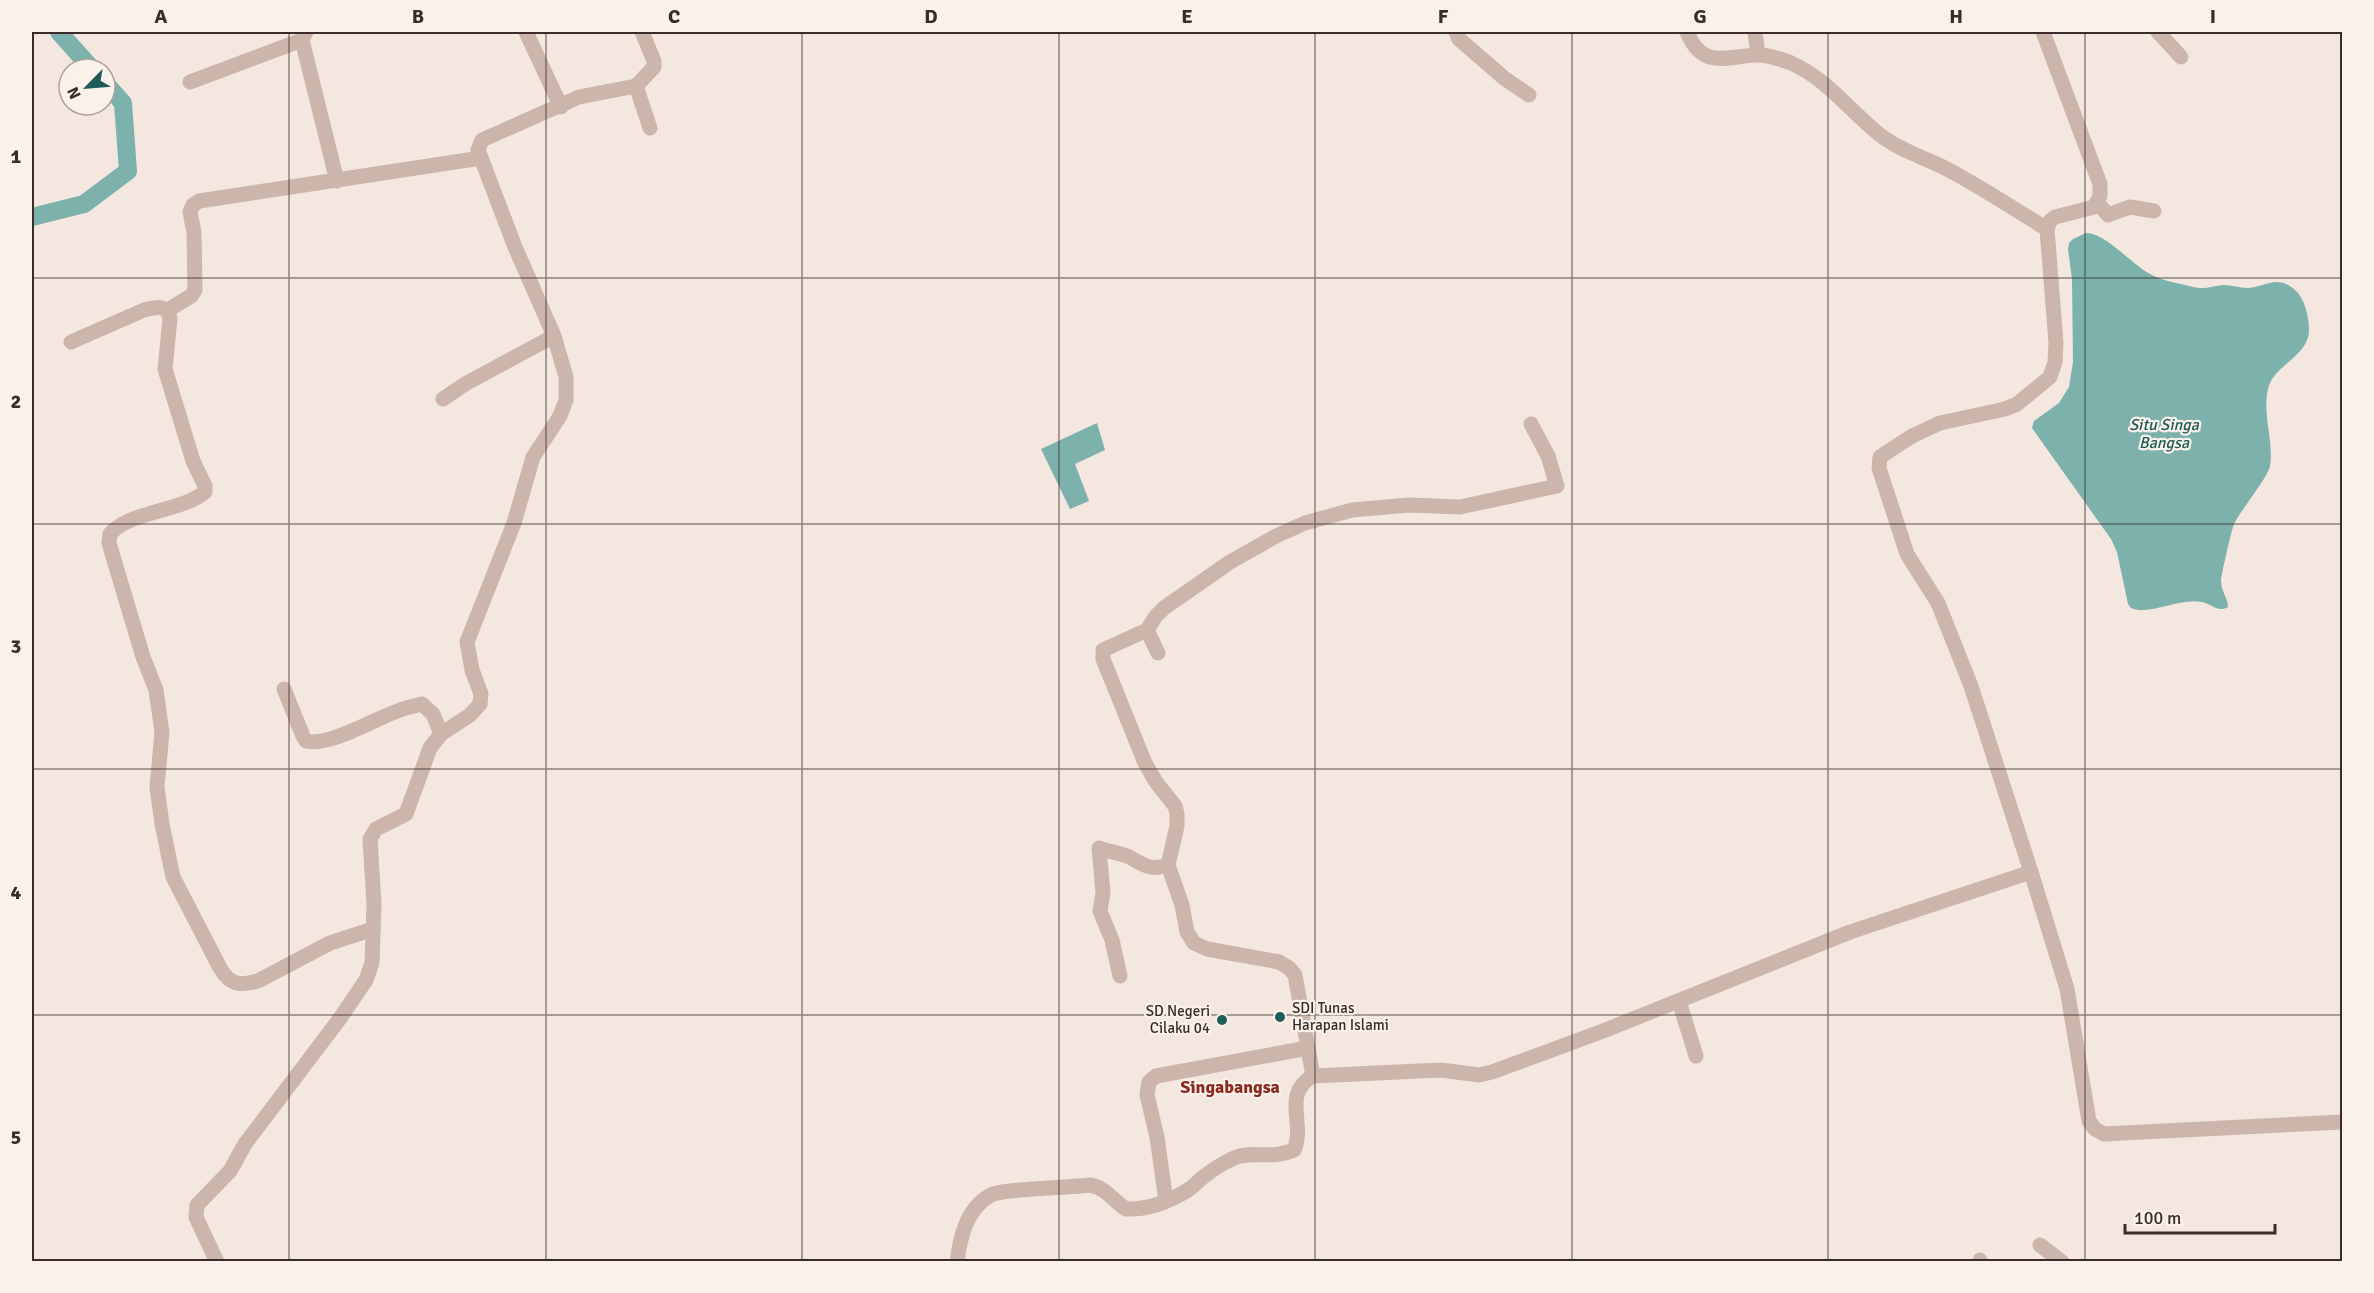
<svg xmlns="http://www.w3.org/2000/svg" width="2374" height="1293" font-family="Signika,sans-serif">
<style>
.water{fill:#7db1ac}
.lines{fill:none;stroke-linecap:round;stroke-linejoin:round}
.river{stroke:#7db1ac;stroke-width:18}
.minor{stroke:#ccb5aa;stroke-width:15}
.grid{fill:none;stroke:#392c2a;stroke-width:1.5;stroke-opacity:0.55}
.poi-dot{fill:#1e5c57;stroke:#faf1eb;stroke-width:2}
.labels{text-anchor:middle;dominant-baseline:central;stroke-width:4.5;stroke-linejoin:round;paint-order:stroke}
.poi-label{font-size:15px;fill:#392c2a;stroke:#faf1eb;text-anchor:start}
.water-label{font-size:16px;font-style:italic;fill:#1e5c57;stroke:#faf1eb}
.quarter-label{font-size:18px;font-weight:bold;fill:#8a2b21;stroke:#faf1eb}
.neatline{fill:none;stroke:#392c2a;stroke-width:2}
.grid-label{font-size:20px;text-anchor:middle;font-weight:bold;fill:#392c2a}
</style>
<rect width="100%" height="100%" fill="#f3e7df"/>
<g class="water">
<path d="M 2086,233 C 2106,233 2131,264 2150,274 C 2163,281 2178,283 2193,287 C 2205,290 2212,286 2224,285 C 2232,285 2239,288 2247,288 C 2264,288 2276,274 2294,289 C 2305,298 2309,317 2309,331 C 2308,357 2273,365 2268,389 C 2262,414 2274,441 2270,466 C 2268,477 2241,510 2234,524 C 2232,528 2221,576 2221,581 C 2221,591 2228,598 2228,607 C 2218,613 2212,604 2202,602 C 2180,597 2149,616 2131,608 L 2128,604 L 2117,552 L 2111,539 L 2032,428 L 2034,421 L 2059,403 L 2069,387 L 2073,362 L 2072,279 L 2068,249 L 2069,243 L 2073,239 Z"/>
<path d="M 1097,423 L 1105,450 L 1075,464 L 1089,501 L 1070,509 L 1041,449 Z"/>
</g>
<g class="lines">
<g class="river">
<path d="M 59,32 L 92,69"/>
<path d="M 32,217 L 84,204 L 128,171 L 123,103 L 105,83"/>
</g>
<g class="minor">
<path d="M 306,32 L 302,40 L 337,181"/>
<path d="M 526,32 L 561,107"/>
<path d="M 1456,32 L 1459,39 L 1504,78 L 1529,95"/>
<path d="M 1687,32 C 1702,69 1725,57 1756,55 C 1767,54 1780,59 1791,63 C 1827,79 1850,111 1880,135 C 1898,149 1920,156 1941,166 C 1977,184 2012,208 2047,229"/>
<path d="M 1755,32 L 1758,54"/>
<path d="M 2158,32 L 2181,57"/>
<path d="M 190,82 L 302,40"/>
<path d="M 636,86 L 650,128"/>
<path d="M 2098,203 L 2108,215 L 2130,207 L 2154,211"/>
<path d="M 168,310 L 191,296 L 195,290 L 194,232 L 190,212 L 193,205 L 199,201 L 481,158"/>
<path d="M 71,342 L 144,310 C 157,307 166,304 170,318 L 165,369 L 193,461 L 205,486 L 205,492 C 181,512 129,511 110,534 L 109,543 L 143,657 L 156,690 L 162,732 L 157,787 L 162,824 L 173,877 L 220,968 C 230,985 239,986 258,981 L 330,943 L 373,929"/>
<path d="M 443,399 L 465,384 L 554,336"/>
<path d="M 1147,630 L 1158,653"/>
<path d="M 284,689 L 303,736 L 306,741 C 328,747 373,720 395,712 C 404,708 413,706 422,704 L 433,714 L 441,734"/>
<path d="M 2031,872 L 1971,686 L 1938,603 L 1907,554 L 1879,468 L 1880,457 L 1912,436 L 1940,423 L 2005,409 L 2017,404 L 2050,377 L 2055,362 L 2056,343 L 2047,229 L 2050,221 L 2055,217 L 2094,207 L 2100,196 L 2100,184 L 2043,32"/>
<path d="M 1120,976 L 1112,940 L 1100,911 L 1103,893 L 1099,848 C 1108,851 1118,853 1127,856 C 1142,863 1149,872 1168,865"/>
<path d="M 1679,1001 L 1696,1056"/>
<path d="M 1313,1076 L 1295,975 L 1289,968 L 1279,962 L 1207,949 L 1194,943 L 1187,932 L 1182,905 L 1168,865 L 1177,826 L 1177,814 L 1175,806 L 1156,782 L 1145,763 L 1103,659 L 1103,650 L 1147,630 L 1156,616 L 1164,608 L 1230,562 L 1276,536 L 1305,523 L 1352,510 L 1409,505 L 1460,507 L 1557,486 L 1548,456 L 1531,424"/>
<path d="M 1166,1201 L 1157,1137 L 1147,1095 L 1149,1082 L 1156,1076 L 1308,1048"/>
<path d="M 2040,1245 L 2062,1262"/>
<path d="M 1980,1260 L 1981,1262"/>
<path d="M 217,1262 L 196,1217 L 197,1205 L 230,1171 L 245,1144 L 341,1017 L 366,980 L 372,963 L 374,904 L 370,839 L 376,829 L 406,814 L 430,748 L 441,734 L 470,715 L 480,704 L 481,694 L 472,670 L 467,642 L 514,523 L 533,457 L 560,416 L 566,400 L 566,377 L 554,336 L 515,247 L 478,150 L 482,140 L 579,97 L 636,86 L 654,67 L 654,61 L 642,32"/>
<path d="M 957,1262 C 960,1238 966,1210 989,1196 C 1001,1188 1070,1188 1090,1185 C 1107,1188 1113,1201 1126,1209 C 1147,1210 1170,1201 1188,1190 C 1193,1187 1197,1182 1202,1178 C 1212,1170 1223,1163 1234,1158 C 1252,1150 1271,1160 1294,1150 C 1306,1124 1281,1094 1313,1076 L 1441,1070 L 1479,1075 L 1492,1072 L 1603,1031 L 1850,932 L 2031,872 L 2067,989 L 2089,1121 L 2095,1129 L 2104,1134 L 2342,1122"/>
</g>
</g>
<path class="grid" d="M 289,32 L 289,1262M 546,32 L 546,1262M 802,32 L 802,1262M 1059,32 L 1059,1262M 1315,32 L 1315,1262M 1572,32 L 1572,1262M 1828,32 L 1828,1262M 2085,32 L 2085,1262M 32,278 L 2342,278M 32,524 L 2342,524M 32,769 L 2342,769M 32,1015 L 2342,1015"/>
<g class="poi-dot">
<circle cx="1280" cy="1017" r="6"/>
<circle cx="1222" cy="1020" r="6"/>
</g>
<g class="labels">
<g class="poi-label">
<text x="1292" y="1008">SDI Tunas<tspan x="1292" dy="17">Harapan Islami</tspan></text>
<text x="1210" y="1011" text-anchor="end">SD Negeri<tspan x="1210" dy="17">Cilaku 04</tspan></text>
</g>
<g class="water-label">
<text x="2164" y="425">Situ Singa<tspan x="2164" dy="18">Bangsa</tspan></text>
</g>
<g class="quarter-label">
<text x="1230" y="1087">Singabangsa</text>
</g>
</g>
<rect width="2374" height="1293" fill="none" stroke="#faf1eb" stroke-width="66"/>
<g transform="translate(87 87) rotate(245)"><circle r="28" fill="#faf1eb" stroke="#ada29e" stroke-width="1.5"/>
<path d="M0-4.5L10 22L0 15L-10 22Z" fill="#1e5c57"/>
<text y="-9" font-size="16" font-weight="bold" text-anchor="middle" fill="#392c2a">N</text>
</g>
<path d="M2125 1224v9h150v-9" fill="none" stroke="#392c2a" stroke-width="3"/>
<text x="2134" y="1224" font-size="18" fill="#392c2a" stroke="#faf1eb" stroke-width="4.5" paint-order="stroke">100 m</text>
<rect x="33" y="33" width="2308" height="1227" class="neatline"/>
<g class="grid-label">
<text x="161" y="23">A</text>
<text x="418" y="23">B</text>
<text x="674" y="23">C</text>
<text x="931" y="23">D</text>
<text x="1187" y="23">E</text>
<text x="1443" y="23">F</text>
<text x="1700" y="23">G</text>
<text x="1956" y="23">H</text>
<text x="2213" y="23">I</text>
<text x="16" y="163">1</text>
<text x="16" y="408">2</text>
<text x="16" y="653">3</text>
<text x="16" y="899">4</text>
<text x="16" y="1144">5</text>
</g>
</svg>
